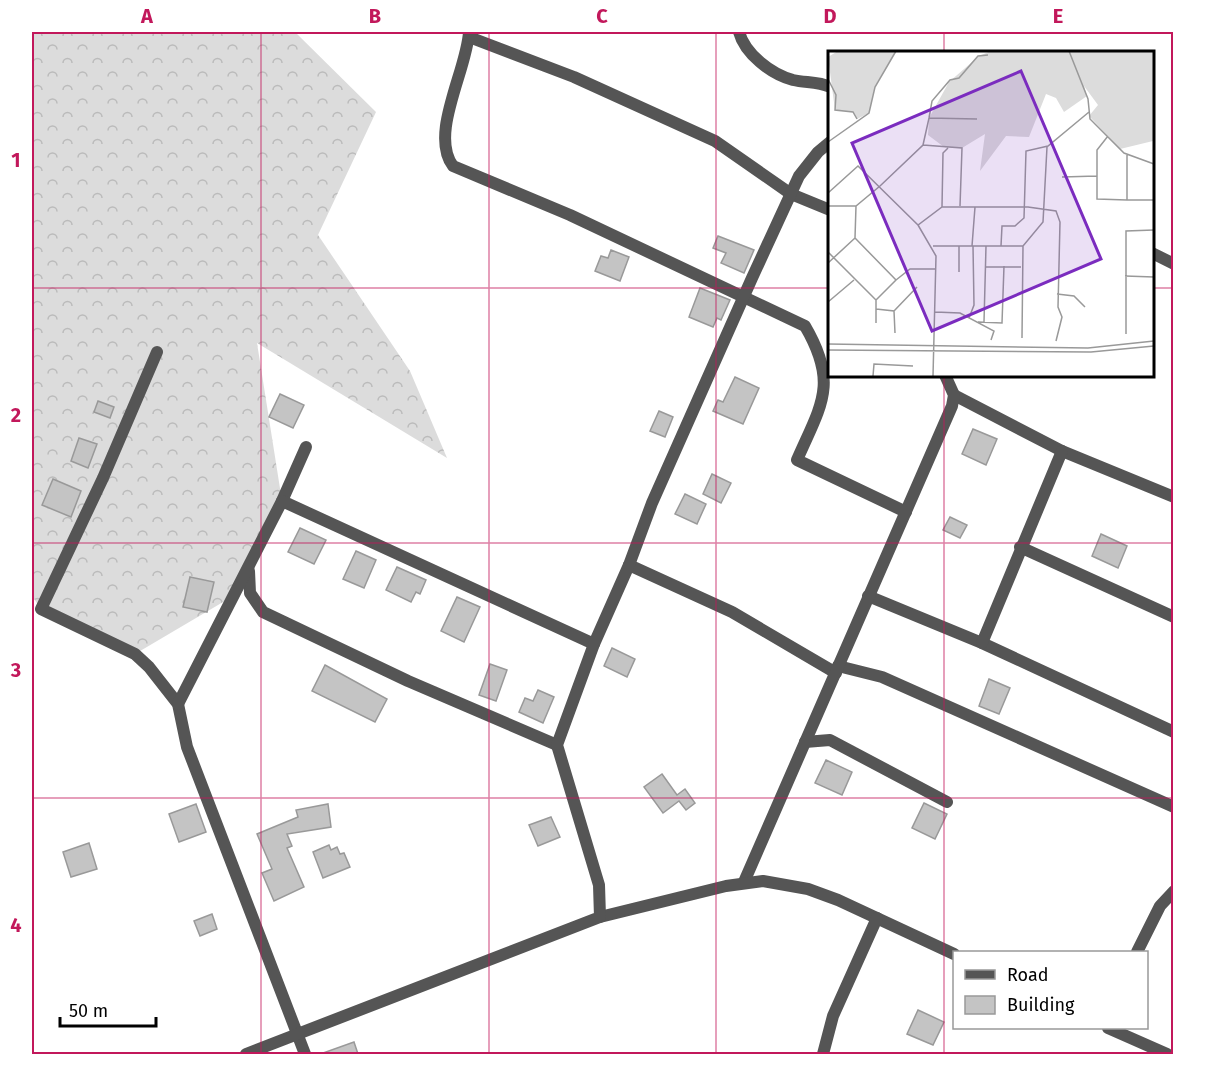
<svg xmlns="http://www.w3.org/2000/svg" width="1205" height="1086" font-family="'Fira Sans',sans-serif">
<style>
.forest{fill:url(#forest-crowns)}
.building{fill:#c4c4c4;stroke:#999;stroke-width:1.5}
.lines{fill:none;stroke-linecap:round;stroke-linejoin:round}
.minor{stroke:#555;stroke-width:12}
.grid{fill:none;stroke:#c2185b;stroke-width:1.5;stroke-opacity:0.55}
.inset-road{fill:none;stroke:#999;stroke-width:1.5}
.view{fill:#7b2cbf;fill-opacity:0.15;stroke:#7b2cbf;stroke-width:3}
.inset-edge{fill:none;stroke:#000;stroke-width:3}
.neatline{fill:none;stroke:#c2185b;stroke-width:2}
.grid-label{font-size:20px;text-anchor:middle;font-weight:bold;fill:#c2185b}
</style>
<defs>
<pattern id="forest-crowns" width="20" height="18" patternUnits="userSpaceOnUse" patternTransform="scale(1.5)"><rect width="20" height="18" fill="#dcdcdc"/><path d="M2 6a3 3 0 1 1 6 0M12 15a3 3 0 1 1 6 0" fill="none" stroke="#bbb"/></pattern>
</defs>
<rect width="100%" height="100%" fill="#fff"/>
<path class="forest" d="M 32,32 L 295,32 L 376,112 L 318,235 L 410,371 L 447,458 L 257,343 L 282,501 L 235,595 L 135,654 L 41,609 L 32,596 Z"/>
<g class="building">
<path d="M 718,236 L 754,250 L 744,273 L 721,263 L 726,253 L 713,248 Z"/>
<path d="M 611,250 L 629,257 L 620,281 L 595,271 L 601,256 L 608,258 Z"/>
<path d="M 700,288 L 730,300 L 721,320 L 717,318 L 713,327 L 689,317 Z"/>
<path d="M 735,377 L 759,388 L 743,424 L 713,411 L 718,400 L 723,402 Z"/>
<path d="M 280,394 L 304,405 L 293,428 L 269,417 Z"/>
<path d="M 98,401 L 114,407 L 110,418 L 94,412 Z"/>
<path d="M 659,411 L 673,417 L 665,437 L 650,431 Z"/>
<path d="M 973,429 L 997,439 L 986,465 L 962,454 Z"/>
<path d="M 79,438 L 97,444 L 88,468 L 71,461 Z"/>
<path d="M 712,474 L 731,483 L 721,503 L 703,494 Z"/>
<path d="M 53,479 L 81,491 L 71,517 L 42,505 Z"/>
<path d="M 685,494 L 706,504 L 697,524 L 675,514 Z"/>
<path d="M 950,517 L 967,525 L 960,538 L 943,530 Z"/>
<path d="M 300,528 L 326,540 L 314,564 L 288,552 Z"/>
<path d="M 1101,534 L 1127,546 L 1118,568 L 1092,556 Z"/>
<path d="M 356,551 L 376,560 L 364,588 L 343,579 Z"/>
<path d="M 397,567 L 426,580 L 420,594 L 416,592 L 411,602 L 386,590 Z"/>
<path d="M 190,577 L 214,582 L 207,612 L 183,607 Z"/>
<path d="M 457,597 L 480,607 L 464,642 L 441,631 Z"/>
<path d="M 612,648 L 635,659 L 627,677 L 604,666 Z"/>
<path d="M 490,664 L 507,670 L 496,701 L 479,695 Z"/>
<path d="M 325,665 L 387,699 L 375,722 L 312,691 Z"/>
<path d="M 989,679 L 1010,688 L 999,714 L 979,706 Z"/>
<path d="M 538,690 L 554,697 L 543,723 L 519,712 L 525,698 L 533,701 Z"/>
<path d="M 826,760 L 852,772 L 842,795 L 815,783 Z"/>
<path d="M 662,774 L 677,795 L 685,789 L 695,803 L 686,810 L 679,801 L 663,813 L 644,787 Z"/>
<path d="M 924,803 L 947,814 L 935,839 L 912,828 Z"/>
<path d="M 196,804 L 206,832 L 179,842 L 169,814 Z"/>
<path d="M 328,804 L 331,827 L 287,834 L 292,846 L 287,848 L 304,887 L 274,901 L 262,873 L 272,869 L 257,834 L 298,817 L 296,810 Z"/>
<path d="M 551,817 L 560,837 L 538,846 L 529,825 Z"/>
<path d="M 89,843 L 97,869 L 71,877 L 63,852 Z"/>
<path d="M 329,845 L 331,850 L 337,847 L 340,854 L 344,853 L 350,867 L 323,878 L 313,852 Z"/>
<path d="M 212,914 L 217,929 L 200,936 L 194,921 Z"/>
<path d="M 918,1010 L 944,1022 L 933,1045 L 907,1034 Z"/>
<path d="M 354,1042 L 358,1054 L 323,1054 L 323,1053 Z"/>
</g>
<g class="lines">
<g class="minor">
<path d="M 469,32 C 467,70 429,134 453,166 L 570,215 L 805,326 C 839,384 821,405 797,460 L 906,512"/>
<path d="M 739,32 C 745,54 771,74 793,80 C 806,83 818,81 830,87"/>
<path d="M 469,37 L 574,77 L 715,141 L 791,194 L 830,210"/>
<path d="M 1152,253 L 1174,264"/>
<path d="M 157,352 L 103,478 L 41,609 L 135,654 L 149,667 L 178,704 L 187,747 L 305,1054"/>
<path d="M 954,395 L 1062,451 L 1174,497"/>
<path d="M 282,501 L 306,447"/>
<path d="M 1020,547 L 1174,617"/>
<path d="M 629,565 L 732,612 L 836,673"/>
<path d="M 249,571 L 250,593 L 263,612 L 408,681 L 557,745"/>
<path d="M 868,596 L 982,643 L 1174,732"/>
<path d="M 982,643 L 1062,451"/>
<path d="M 838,666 L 882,677 L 1174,807"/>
<path d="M 178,704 L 282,501 L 594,644"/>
<path d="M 805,742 L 830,740 L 947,802"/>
<path d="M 744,882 L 952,406 L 954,395 L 945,375"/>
<path d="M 600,917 L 726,886 L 763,881 L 808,889 L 838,900 L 954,954"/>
<path d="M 1137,952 L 1160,906 L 1174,891"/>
<path d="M 1108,1028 L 1167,1054"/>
<path d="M 246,1054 L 600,917 L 599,885 L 557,745 L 594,644 L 629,565 L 652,503 L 752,278 L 799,176 L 818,152 L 830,142"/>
<path d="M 823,1054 L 833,1016 L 877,918"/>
</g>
</g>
<path class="grid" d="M 261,32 L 261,1054M 489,32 L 489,1054M 716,32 L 716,1054M 944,32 L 944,52M 32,288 L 830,288M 1152,288 L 1174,288M 944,375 L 944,1054M 32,543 L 1174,543M 32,798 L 1174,798"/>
<g transform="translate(828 51)">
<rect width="326" height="326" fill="#fff"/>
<path d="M 10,0 L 68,0 L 47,35 L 41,62 L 29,68 L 25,61 L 7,59 L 0,6 ZM 163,0 L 325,0 L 325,90 L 292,98 L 261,65 L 270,54 L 256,35 L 259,45 L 236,61 L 228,47 L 218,43 L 201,86 L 178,85 L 152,120 L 157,83 L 134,97 L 116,96 L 100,84 L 101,67 L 121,31 L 151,5 Z" fill="#dcdcdc"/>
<path class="inset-road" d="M 241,0 L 260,48 L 262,68 L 296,102 L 326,113M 0,28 L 8,44 L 7,59 L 25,61 L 29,68M 101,67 L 104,50 L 122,29 L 131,27 L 150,5 L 160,4M 280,85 L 269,99 L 269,148 L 299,149M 0,91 L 41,62 L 47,36 L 68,0M 95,94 L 134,97 L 132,155M 299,104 L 299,149 L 326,149M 234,126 L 269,125M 0,142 L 30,115 L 90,174 L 114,156 L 200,156 L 228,160 L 232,171 L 230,256 L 234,266 L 228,290M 0,155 L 28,155 L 52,135 L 95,94 L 101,67 L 149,68M 28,155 L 27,187 L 68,229 L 48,249M 114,156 L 115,102 L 120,97M 90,174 L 108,205 L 105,325M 105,195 L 195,195 L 215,171 L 219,96M 131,195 L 131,221M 144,195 L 147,156M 173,195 L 174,175 L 187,175 L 196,167 L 198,100 L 220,95 L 261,61M 0,201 L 48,249 L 48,272M 0,212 L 27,187M 158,216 L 193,216M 297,225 L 326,226M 68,229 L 82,218 L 108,218M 229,243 L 246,245 L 257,256M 0,251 L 26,229M 48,258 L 66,260 L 67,282M 66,260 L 89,236M 107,261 L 132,262 L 166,280 L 163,289M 141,267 L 146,254 L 145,195M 150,271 L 174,272 L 176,215M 156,271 L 158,195M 298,283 L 298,180 L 326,179M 194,287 L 195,195M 0,293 L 260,297 L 326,290M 0,299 L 263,301 L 326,295M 45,325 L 46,313 L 85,315"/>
<path class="view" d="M 193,20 L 273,208 L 104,280 L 24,92 Z"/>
<rect width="326" height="326" class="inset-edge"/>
</g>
<rect width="1205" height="1086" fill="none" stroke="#ffffff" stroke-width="66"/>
<rect x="953" y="951" width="195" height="78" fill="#ffffff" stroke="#999999" stroke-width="1.5"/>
<rect x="965" y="970" width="30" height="9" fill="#555555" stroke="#999999" stroke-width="1.5"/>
<text x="1007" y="981" font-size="18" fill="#000000">Road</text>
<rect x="965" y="996" width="30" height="18" fill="#c4c4c4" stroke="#999999" stroke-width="1.5"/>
<text x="1007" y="1011" font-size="18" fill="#000000">Building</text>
<path d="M60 1017v9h96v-9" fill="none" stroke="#000000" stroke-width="3"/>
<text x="69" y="1017" font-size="18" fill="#000000" stroke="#ffffff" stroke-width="4.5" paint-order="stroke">50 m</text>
<rect x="33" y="33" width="1139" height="1020" class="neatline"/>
<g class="grid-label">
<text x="147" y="23">A</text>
<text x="375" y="23">B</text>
<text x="602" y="23">C</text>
<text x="830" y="23">D</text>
<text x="1058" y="23">E</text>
<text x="16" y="167">1</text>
<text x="16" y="422">2</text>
<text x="16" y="677">3</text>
<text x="16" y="932">4</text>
</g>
</svg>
